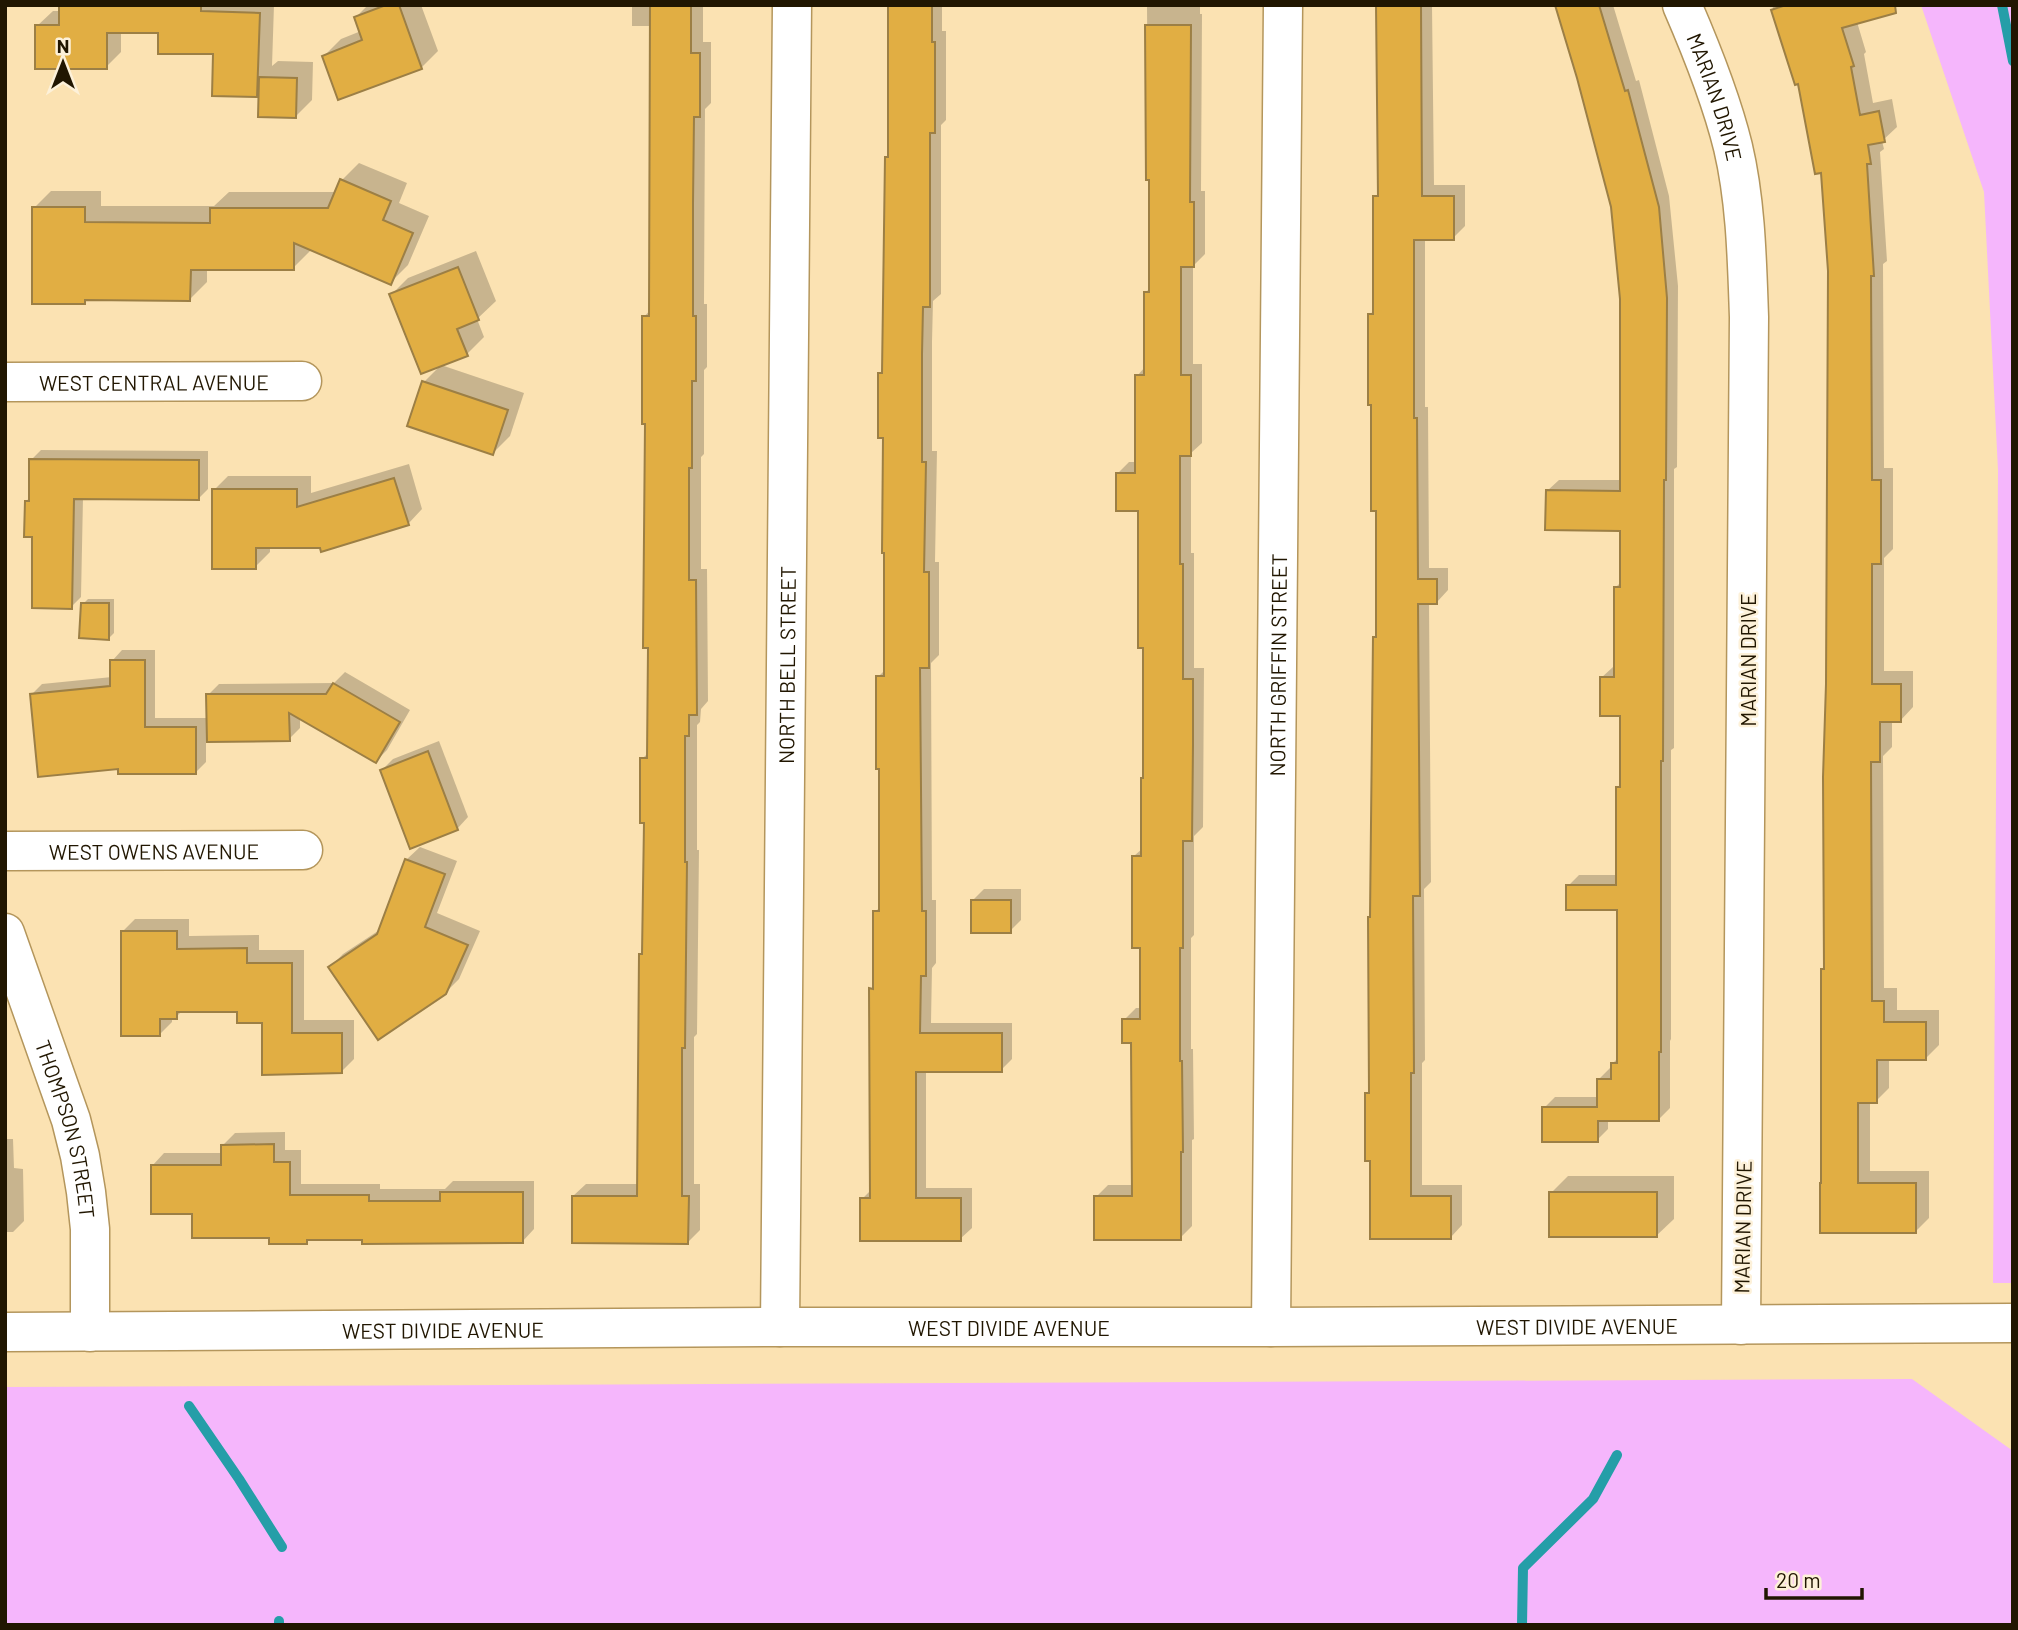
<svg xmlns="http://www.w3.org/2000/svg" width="2018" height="1630" font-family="Barlow,sans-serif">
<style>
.green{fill:#f5b6fc}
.shadow{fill:#0003}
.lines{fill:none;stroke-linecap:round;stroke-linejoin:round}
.stream{stroke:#259ea8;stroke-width:10}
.building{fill:#e1ae43;stroke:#9c7f45;stroke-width:2}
.minor-casing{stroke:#b4965c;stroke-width:41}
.minor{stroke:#fff;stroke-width:38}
.labels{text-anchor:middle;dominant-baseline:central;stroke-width:5;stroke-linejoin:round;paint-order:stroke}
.street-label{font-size:21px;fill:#211601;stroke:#fdf1d9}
</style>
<rect width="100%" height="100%" fill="#fbe2b2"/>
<g class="green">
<path d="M 1921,5 L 2013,5 L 2013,1283 L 1993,1283 L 1998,470 L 1984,192 Z"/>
<path d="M 1912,1379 L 2013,1451 L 2013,1625 L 5,1625 L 5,1387 Z"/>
</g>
<g class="shadow">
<path d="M 61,5 L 274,5 L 272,66 L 278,61 L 313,62 L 312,100 L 295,117 L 261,92 L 257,96 L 215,53 L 160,32 L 121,32 L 121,52 L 106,67 L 37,26 L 53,11 L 61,11 Z"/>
<path d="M 368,5 L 421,5 L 438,51 L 421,68 L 324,56 L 341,39 L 361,31 L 356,17 Z"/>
<path d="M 632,5 L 703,5 L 703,42 L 711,42 L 711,103 L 705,109 L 704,304 L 707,304 L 707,367 L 704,370 L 704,454 L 701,457 L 701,569 L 707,569 L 708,701 L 701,709 L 700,722 L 697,725 L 697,850 L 699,850 L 697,1034 L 694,1037 L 694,1184 L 700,1184 L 700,1230 L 688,1242 L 573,1196 L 586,1184 L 639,1184 L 641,955 L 644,952 L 646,821 L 642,759 L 649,752 L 647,423 L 644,317 L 651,309 L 652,26 L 632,26 Z"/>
<path d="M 890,5 L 942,5 L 942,31 L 946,31 L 946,120 L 941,125 L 941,294 L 933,301 L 932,342 L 932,451 L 937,451 L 935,562 L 939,562 L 939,655 L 931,663 L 932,900 L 936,900 L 936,963 L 932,968 L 931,1023 L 1012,1023 L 1012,1059 L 1001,1070 L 926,1070 L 926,1188 L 972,1188 L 972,1228 L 960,1239 L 862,1199 L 872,1189 L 871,989 L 875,985 L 875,912 L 881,906 L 881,767 L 878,677 L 886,669 L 884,437 L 880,374 L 884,369 L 886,158 L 890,155 Z"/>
<path d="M 1147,5 L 1200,5 L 1200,14 L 1202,14 L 1201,191 L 1205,191 L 1205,254 L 1193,266 L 1193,364 L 1202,364 L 1202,443 L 1191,453 L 1191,553 L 1194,553 L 1194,668 L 1204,668 L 1203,827 L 1194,836 L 1194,935 L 1191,938 L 1191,1049 L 1193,1049 L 1194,1139 L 1192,1140 L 1192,1226 L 1180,1238 L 1096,1197 L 1108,1185 L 1133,1185 L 1133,1042 L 1124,1020 L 1136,1008 L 1142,1008 L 1142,946 L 1134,856 L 1143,848 L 1145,776 L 1145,646 L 1139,509 L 1117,474 L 1129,462 L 1137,462 L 1137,376 L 1145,367 L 1146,292 L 1151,287 L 1151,178 L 1148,178 Z"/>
<path d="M 1378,5 L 1432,5 L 1434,185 L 1465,185 L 1465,226 L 1453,238 L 1425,238 L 1425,407 L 1428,407 L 1429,568 L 1448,568 L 1448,590 L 1437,602 L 1429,602 L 1431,882 L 1424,889 L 1425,1060 L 1422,1063 L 1422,1185 L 1462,1185 L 1462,1225 L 1451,1237 L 1372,1159 L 1367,1094 L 1371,1090 L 1375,638 L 1378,635 L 1378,509 L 1370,314 L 1375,310 L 1375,197 L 1380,192 Z"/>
<path d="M 1556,5 L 1613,5 L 1636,81 L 1639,80 L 1669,196 L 1678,286 L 1677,467 L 1674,469 L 1674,748 L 1671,750 L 1671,1039 L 1670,1041 L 1670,1108 L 1658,1120 L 1608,1120 L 1608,1129 L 1597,1140 L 1544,1108 L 1555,1097 L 1598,1097 L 1598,1080 L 1610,1068 L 1613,1068 L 1613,1063 L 1618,1058 L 1618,908 L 1568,886 L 1579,875 L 1617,875 L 1617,788 L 1621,784 L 1621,715 L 1601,678 L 1613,667 L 1615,667 L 1615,588 L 1621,582 L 1621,529 L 1547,491 L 1559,480 L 1621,480 L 1621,299 L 1613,207 L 1578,77 Z"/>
<path d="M 1772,5 L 1870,5 L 1857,22 L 1866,52 L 1864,54 L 1873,103 L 1892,99 L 1897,127 L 1882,141 L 1884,149 L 1880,152 L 1887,261 L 1883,264 L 1884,468 L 1893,468 L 1893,549 L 1884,558 L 1884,671 L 1913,671 L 1913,707 L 1900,721 L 1892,721 L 1892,747 L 1883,756 L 1884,988 L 1897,988 L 1897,1010 L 1939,1010 L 1939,1045 L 1926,1058 L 1889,1058 L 1889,1088 L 1876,1101 L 1870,1101 L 1870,1171 L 1929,1171 L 1929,1218 L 1916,1231 L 1821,1231 L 1826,967 L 1829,271 L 1823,171 L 1799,81 L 1796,82 Z"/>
<path d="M 359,163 L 407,183 L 399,203 L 429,216 L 408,265 L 390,283 L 310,248 L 310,251 L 293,268 L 207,268 L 207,282 L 190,299 L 88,298 L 84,302 L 34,208 L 51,191 L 101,191 L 101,206 L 214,206 L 229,192 L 337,192 L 342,180 Z"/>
<path d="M 476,251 L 496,301 L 477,319 L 484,337 L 467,354 L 391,295 L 408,278 Z"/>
<path d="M 441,365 L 524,393 L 510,436 L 493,453 L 424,382 Z"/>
<path d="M 41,450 L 208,451 L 208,489 L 199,498 L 83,498 L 81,597 L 71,607 L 34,535 L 26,501 L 31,497 L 31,460 Z"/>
<path d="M 409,464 L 422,509 L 408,524 L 321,546 L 270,546 L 270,552 L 255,567 L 214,490 L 228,476 L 311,476 L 311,493 Z"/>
<path d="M 88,599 L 114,599 L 114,633 L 109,638 L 83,604 Z"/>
<path d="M 122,650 L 155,650 L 155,718 L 208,718 L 208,695 L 219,684 L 334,683 L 345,672 L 410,710 L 387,750 L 376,761 L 300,717 L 300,728 L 289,739 L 206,740 L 206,762 L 195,773 L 119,767 L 32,694 L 42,684 L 112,677 L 112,661 Z"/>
<path d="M 439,741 L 468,817 L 457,829 L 382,770 L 393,759 Z"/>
<path d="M 420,847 L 457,861 L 437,913 L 480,931 L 459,979 L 445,993 L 330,967 L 343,954 L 381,929 L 406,860 Z"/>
<path d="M 984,889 L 1021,889 L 1021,920 L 1010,931 L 973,900 Z"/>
<path d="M 135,919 L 189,919 L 189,936 L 259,935 L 259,950 L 304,950 L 304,1020 L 354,1020 L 354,1059 L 341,1072 L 264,1022 L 238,1010 L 183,1010 L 176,1017 L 172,1017 L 172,1022 L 159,1035 L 122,932 Z"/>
<path d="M 285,1132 L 285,1150 L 301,1150 L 301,1184 L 380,1184 L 380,1189 L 445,1189 L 453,1181 L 534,1181 L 534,1229 L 522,1242 L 310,1238 L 306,1243 L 270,1236 L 194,1213 L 152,1166 L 164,1153 L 222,1153 L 222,1146 L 235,1133 Z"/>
<path d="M 5,1139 L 13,1139 L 14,1168 L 23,1169 L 24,1221 L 13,1232 L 5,1232 Z"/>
<path d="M 1568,1176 L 1674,1176 L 1674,1219 L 1656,1236 L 1551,1193 Z"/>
</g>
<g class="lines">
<g class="stream">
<path d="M 2002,5 L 2013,61"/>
<path d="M 189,1406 L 239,1479 L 282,1547"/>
<path d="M 279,1621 L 279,1625"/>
<path d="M 1522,1625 L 1523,1568 L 1593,1499 L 1617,1455"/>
</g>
</g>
<g class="building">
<path d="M 59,5 L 201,5 L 201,11 L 260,13 L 257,97 L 212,96 L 213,54 L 158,54 L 158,33 L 107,33 L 107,69 L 35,69 L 35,25 L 59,25 Z"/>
<path d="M 386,5 L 399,5 L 422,69 L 338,100 L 322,56 L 362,40 L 354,17 Z"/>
<path d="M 650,5 L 691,5 L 691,53 L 700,53 L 700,117 L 694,117 L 693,203 L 693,316 L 696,316 L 696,381 L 692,381 L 692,468 L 689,468 L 689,580 L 696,580 L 697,715 L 689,715 L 689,736 L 685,736 L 685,862 L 687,862 L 685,1048 L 682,1048 L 682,1196 L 689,1196 L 688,1244 L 572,1243 L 572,1196 L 637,1196 L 639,954 L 642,954 L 644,823 L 640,823 L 640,758 L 647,758 L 648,648 L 643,648 L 645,424 L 642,424 L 642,316 L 649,316 Z"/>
<path d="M 888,5 L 932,5 L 932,42 L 935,42 L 935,133 L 930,133 L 930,307 L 923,307 L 922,354 L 922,462 L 926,462 L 924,572 L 929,572 L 929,668 L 920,668 L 922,911 L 926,911 L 926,976 L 921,976 L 920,1033 L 1002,1033 L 1002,1072 L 916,1072 L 916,1198 L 961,1198 L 961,1241 L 860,1241 L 860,1198 L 870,1198 L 869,988 L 873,989 L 873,911 L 879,911 L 879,769 L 876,769 L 876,676 L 884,676 L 884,553 L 882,553 L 883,438 L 878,438 L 878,373 L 882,373 L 885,157 L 888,157 Z"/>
<path d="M 1376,5 L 1421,5 L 1422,196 L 1454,196 L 1454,240 L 1414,240 L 1414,418 L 1417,418 L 1418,579 L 1437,579 L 1437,604 L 1418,604 L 1420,896 L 1413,896 L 1414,1073 L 1411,1073 L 1411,1196 L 1451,1196 L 1451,1239 L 1370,1239 L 1370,1161 L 1365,1161 L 1365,1093 L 1369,1093 L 1368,917 L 1370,917 L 1373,637 L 1376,637 L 1376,511 L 1371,511 L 1371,405 L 1368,405 L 1368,314 L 1373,314 L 1373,196 L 1378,196 Z"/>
<path d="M 1555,5 L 1599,5 L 1625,91 L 1628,90 L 1659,207 L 1667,298 L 1666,480 L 1664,480 L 1663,761 L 1661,761 L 1661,1052 L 1659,1052 L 1659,1121 L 1598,1121 L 1598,1142 L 1542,1142 L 1542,1107 L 1597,1107 L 1597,1079 L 1611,1079 L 1611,1063 L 1617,1063 L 1617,910 L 1566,910 L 1566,885 L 1616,885 L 1616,787 L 1620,787 L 1620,716 L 1600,716 L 1600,677 L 1614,677 L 1614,587 L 1620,587 L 1620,531 L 1545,530 L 1546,490 L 1620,491 L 1620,299 L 1611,207 L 1577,78 Z"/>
<path d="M 1786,5 L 1895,5 L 1896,13 L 1842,28 L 1854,66 L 1851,67 L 1860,115 L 1879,111 L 1885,142 L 1868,145 L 1871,164 L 1867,164 L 1874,276 L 1871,276 L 1872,480 L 1881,480 L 1881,564 L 1872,564 L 1872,684 L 1901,684 L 1901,722 L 1880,722 L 1880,762 L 1871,762 L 1872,1001 L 1884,1001 L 1884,1022 L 1926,1022 L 1926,1060 L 1877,1060 L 1877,1103 L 1858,1103 L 1858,1183 L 1916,1183 L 1916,1233 L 1820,1233 L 1820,1183 L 1821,1183 L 1821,969 L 1824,969 L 1823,777 L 1826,684 L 1828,271 L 1821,173 L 1815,174 L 1798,84 L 1795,85 L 1771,10 Z"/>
<path d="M 1145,25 L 1191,25 L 1190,202 L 1194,202 L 1194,267 L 1181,267 L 1181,375 L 1191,375 L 1191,456 L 1180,456 L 1180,564 L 1183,564 L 1183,679 L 1193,679 L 1193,745 L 1192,841 L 1183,841 L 1183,948 L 1180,948 L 1180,1061 L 1182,1061 L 1183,1152 L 1181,1152 L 1181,1240 L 1094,1240 L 1094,1196 L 1132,1196 L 1131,1043 L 1122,1043 L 1122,1019 L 1140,1019 L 1140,948 L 1132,948 L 1132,856 L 1141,856 L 1141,778 L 1143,778 L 1143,648 L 1138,648 L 1138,511 L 1116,511 L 1116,473 L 1135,473 L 1135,375 L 1144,375 L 1144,292 L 1149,292 L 1149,180 L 1146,180 Z"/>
<path d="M 259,77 L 297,78 L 296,118 L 258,117 Z"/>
<path d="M 340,179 L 391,201 L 383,220 L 413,233 L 391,285 L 294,243 L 294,270 L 191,270 L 190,301 L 85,300 L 85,304 L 32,304 L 32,207 L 85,207 L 85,222 L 210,223 L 210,208 L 328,208 Z"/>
<path d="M 458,267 L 479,320 L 457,329 L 468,356 L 421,374 L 389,294 Z"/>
<path d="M 422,381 L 508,410 L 493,455 L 407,426 Z"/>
<path d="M 29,459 L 199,460 L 199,500 L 74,499 L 72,609 L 32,608 L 32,537 L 24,537 L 25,501 L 29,501 Z"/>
<path d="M 394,478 L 409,525 L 321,552 L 320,548 L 256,548 L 256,569 L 212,569 L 212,489 L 297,489 L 297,507 Z"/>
<path d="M 81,603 L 109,603 L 109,640 L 79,638 Z"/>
<path d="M 110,660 L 145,660 L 145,727 L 196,727 L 196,774 L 118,774 L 118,769 L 38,777 L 30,694 L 110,686 Z"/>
<path d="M 333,683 L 400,722 L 376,763 L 289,713 L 290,741 L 207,742 L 206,694 L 326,694 Z"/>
<path d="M 428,751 L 458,830 L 410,849 L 380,770 Z"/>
<path d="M 405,859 L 445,874 L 425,927 L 468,945 L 446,994 L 378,1040 L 328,967 L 377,934 Z"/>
<rect x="971" y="900" width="40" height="33"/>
<path d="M 121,931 L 177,931 L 177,949 L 247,948 L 247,963 L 292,963 L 292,1033 L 342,1033 L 342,1073 L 262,1075 L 262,1023 L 237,1023 L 237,1012 L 177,1012 L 177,1019 L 160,1019 L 160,1036 L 121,1036 Z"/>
<path d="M 274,1144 L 274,1162 L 290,1162 L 290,1195 L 369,1195 L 369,1201 L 440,1201 L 440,1192 L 523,1192 L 523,1243 L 362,1244 L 362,1240 L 307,1240 L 307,1244 L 269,1244 L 269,1238 L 192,1238 L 192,1214 L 151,1214 L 151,1165 L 221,1165 L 221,1145 Z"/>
<rect x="1549" y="1192" width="108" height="45"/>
</g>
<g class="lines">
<defs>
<g id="minor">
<path id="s1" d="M 1682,5 C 1702,51 1721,98 1733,147 C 1746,202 1747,261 1749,317 L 1741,1325"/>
<path id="s2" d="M 5,382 L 302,381"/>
<path id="s3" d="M 5,851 L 303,850"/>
<path id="s4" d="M 5,933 L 71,1120 L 80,1156 L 86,1192 L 90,1229 L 90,1332"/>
<path id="s5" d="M 780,1327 L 792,5"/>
<path id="s6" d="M 1271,1327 L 1283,5"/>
<path id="s7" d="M 5,1332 L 780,1327 L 1271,1327 L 2013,1323"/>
</g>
</defs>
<use href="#minor" class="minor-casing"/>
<use href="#minor" class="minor"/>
</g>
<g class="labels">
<g class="street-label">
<text stroke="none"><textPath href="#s1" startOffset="98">MARIAN DRIVE</textPath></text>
<text stroke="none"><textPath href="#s2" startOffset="149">WEST CENTRAL AVENUE</textPath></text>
<text transform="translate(1747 660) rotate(-90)">MARIAN DRIVE</text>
<text stroke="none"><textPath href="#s5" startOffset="662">NORTH BELL STREET</textPath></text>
<text stroke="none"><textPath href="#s6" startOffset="662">NORTH GRIFFIN STREET</textPath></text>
<text stroke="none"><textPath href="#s3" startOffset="149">WEST OWENS AVENUE</textPath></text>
<text stroke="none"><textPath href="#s4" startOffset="206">THOMPSON STREET</textPath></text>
<text transform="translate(1742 1227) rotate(-89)">MARIAN DRIVE</text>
<text stroke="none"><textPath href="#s7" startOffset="1572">WEST DIVIDE AVENUE</textPath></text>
<text stroke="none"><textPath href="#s7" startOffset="1004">WEST DIVIDE AVENUE</textPath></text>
<text stroke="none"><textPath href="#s7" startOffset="438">WEST DIVIDE AVENUE</textPath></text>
</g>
</g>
<rect width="2018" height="1630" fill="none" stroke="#211601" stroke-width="14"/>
<g transform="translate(63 63)" stroke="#fdf1d9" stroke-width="5" paint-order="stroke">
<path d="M0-5L12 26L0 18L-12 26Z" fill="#211601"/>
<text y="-10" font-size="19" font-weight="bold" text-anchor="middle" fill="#211601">N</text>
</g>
<path d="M1766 1588v10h96v-10" fill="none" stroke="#211601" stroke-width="3.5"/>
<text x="1776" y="1588" font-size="21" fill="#211601" stroke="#fdf1d9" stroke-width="5" paint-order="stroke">20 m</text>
</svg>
